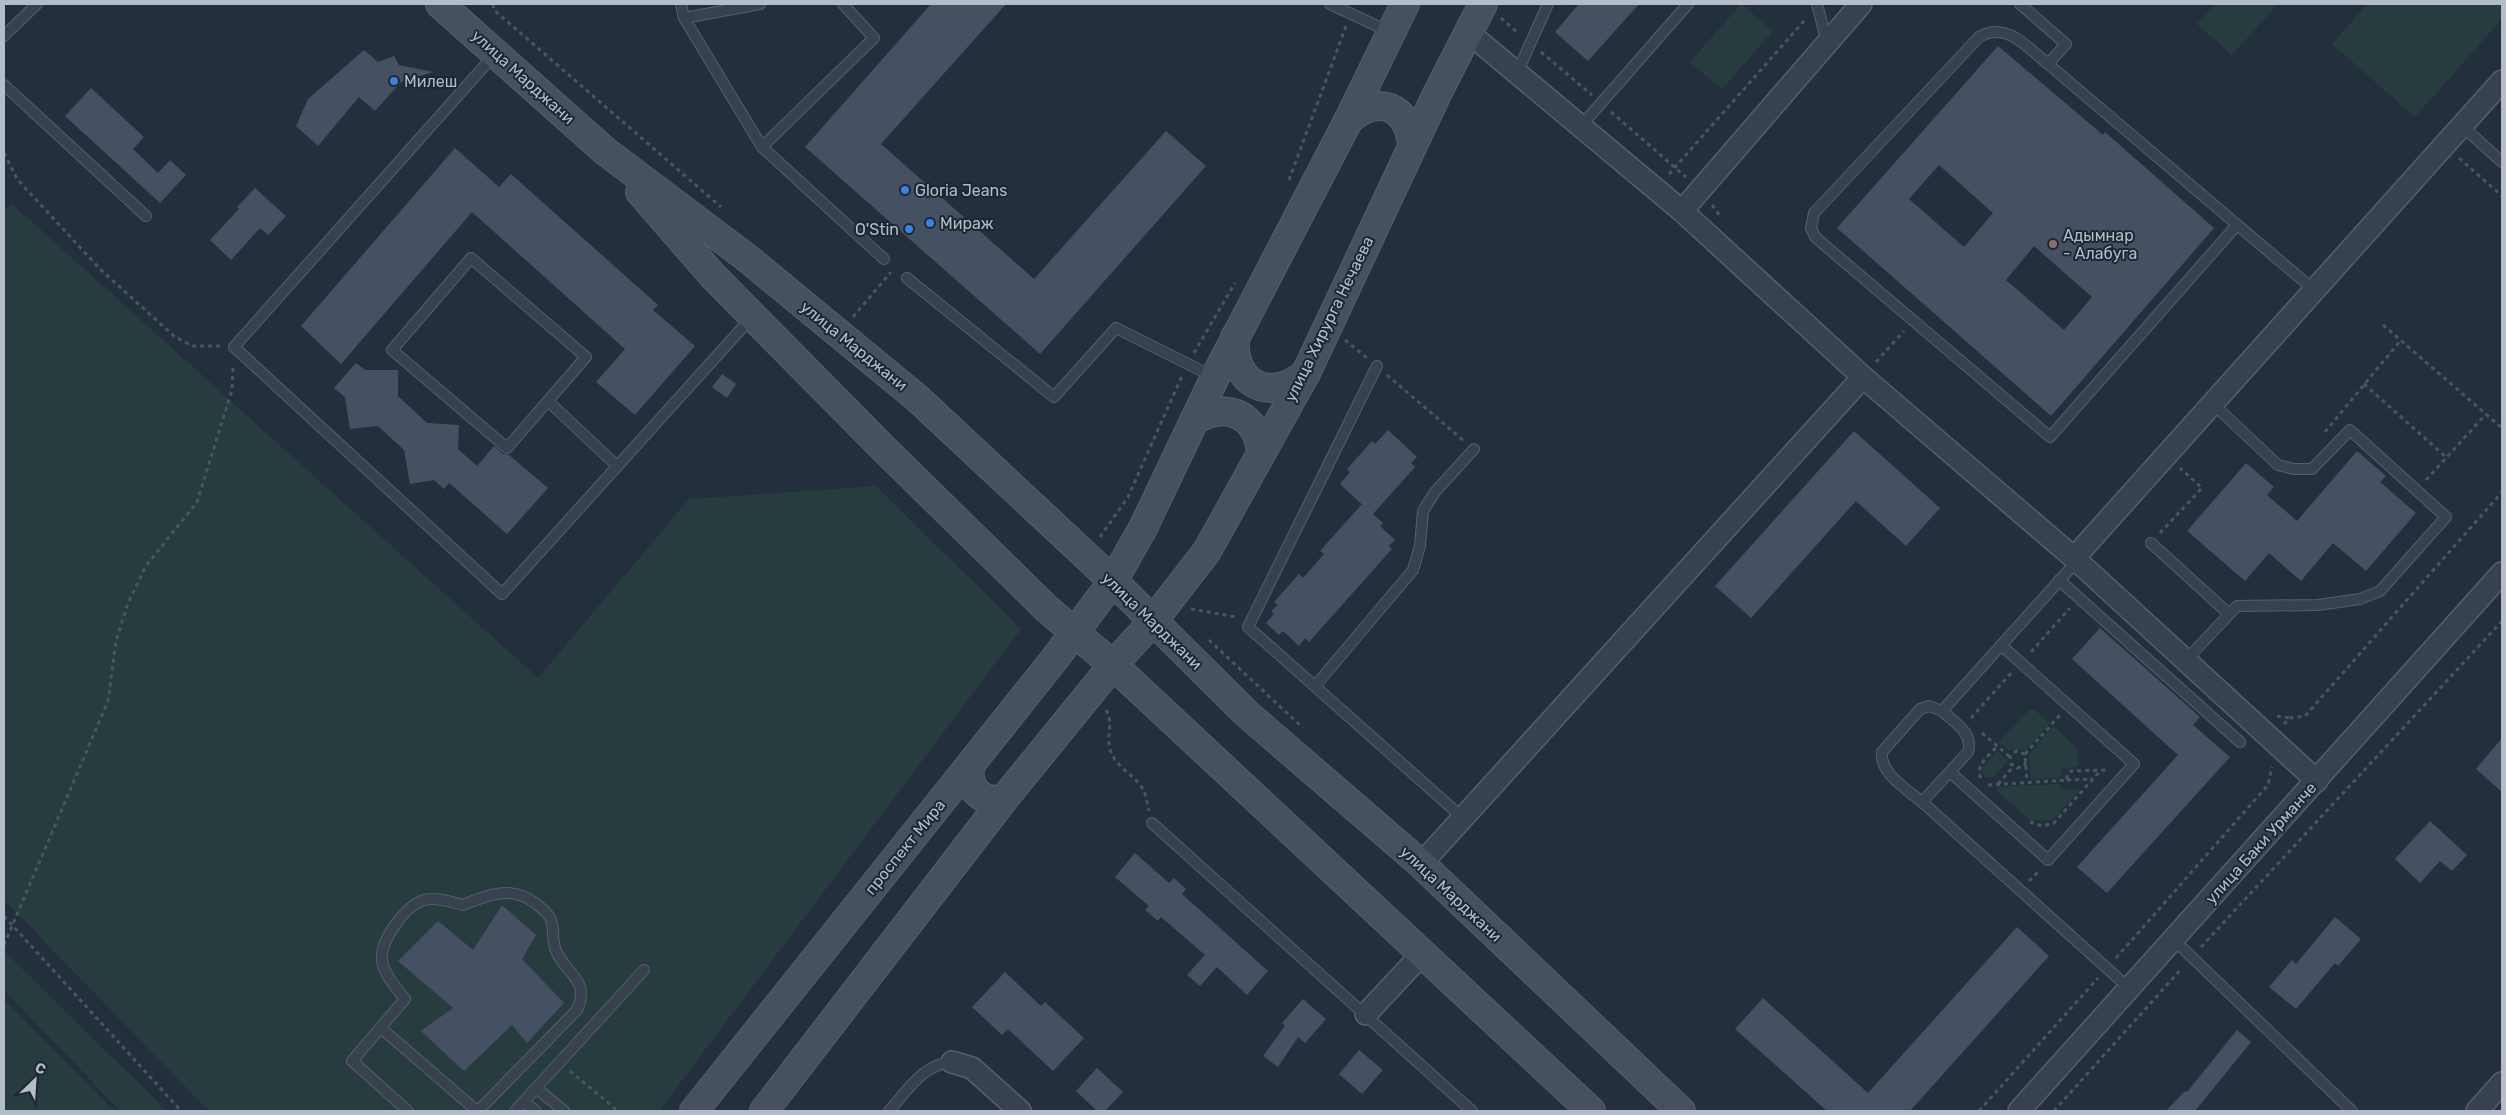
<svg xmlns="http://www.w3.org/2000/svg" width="2506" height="1115" font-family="Rubik,sans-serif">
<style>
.green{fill:#263c3f}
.building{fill:#455162;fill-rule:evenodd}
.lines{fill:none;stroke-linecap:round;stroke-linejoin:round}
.lane-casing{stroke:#565f6c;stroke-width:12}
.street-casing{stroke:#565f6c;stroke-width:24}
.secondary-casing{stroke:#565f6c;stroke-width:30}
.path{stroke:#44595c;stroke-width:3;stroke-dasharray:4 4;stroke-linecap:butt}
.lane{stroke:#38414e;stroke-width:10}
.street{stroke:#38414e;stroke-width:21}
.secondary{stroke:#465061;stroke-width:28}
.shop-dot{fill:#3f7fe0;stroke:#1d2633;stroke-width:2}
.education-dot{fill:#8d6e63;stroke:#1d2633;stroke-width:2}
.labels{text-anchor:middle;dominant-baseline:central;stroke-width:4;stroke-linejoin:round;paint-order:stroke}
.street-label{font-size:16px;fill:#b4bcc9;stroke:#1d2633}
.poi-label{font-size:16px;fill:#b4bcc9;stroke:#1d2633;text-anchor:start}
</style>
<rect width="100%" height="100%" fill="#242f3e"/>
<g class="green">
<path d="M 1741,4 L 1773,31 L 1722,89 L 1690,62 Z"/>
<path d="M 2216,4 L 2278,4 L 2232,55 L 2197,24 Z"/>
<path d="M 2367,4 L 2502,4 L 2502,19 L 2415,117 L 2332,44 Z"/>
<path d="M 11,203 L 538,678 L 689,499 L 876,486 L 1021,629 L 659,1111 L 209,1111 L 4,900 L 4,212 Z"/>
<path d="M 2029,710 L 2035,710 L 2050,723 L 2027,749 L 2008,750 L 1999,742 Z"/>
<path d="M 2053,726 L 2077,748 L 2078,767 L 2062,768 L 2063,774 L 2057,778 L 2030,779 L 2029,754 Z"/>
<path d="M 1997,751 L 2008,761 L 1993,777 L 1985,777 L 1980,770 Z"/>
<path d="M 2060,784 L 2061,789 L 2080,790 L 2053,820 L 2031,821 L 1997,791 L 1998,787 Z"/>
<path d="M 4,951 L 167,1111 L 120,1111 L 4,990 Z"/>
<path d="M 4,999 L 115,1111 L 4,1111 Z"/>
</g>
<g class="building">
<path d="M 931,4 L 1006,4 L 881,144 L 1034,279 L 1166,131 L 1206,166 L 1040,354 L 805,147 Z"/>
<path d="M 1579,4 L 1639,4 L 1588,61 L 1555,32 Z"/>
<path d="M 1998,46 L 2103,135 L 2105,132 L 2214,228 L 2051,416 L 1837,228 ZM 1939,165 L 1993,213 L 1964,247 L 1909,199 ZM 2034,246 L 2092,297 L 2064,330 L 2006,280 Z"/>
<path d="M 364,50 L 378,62 L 394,56 L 399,65 L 433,72 L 401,82 L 375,111 L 359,97 L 318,146 L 296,126 L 308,99 Z"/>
<path d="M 91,88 L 144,137 L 133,149 L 158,173 L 170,160 L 186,175 L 160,203 L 65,116 Z"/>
<path d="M 455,148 L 499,187 L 511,174 L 658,305 L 653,310 L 695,346 L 635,415 L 596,382 L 625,349 L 472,212 L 341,364 L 301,326 Z"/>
<path d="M 255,188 L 286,216 L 268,235 L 260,228 L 231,260 L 210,240 L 239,209 L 237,207 Z"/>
<path d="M 356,363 L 365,370 L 398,370 L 398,396 L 427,423 L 459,425 L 458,449 L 477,466 L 494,446 L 503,454 L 509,455 L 548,488 L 507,534 L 449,483 L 444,489 L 434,480 L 410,484 L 404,450 L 378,426 L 350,429 L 345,397 L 334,388 Z"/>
<path d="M 722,374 L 736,384 L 727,398 L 712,387 Z"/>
<path d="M 1388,430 L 1417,457 L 1411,463 L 1415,467 L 1373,514 L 1383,523 L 1380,526 L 1395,540 L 1389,546 L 1392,549 L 1309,642 L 1305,638 L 1299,646 L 1283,631 L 1279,635 L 1266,623 L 1274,614 L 1271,611 L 1278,605 L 1274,602 L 1299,574 L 1303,578 L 1324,554 L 1320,551 L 1362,504 L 1369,511 L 1340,484 L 1350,472 L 1347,469 L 1372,441 L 1375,444 Z"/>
<path d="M 1854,431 L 1940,508 L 1906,546 L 1856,501 L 1751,618 L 1715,586 Z"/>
<path d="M 2357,451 L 2386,476 L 2380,482 L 2416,513 L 2366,571 L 2333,543 L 2301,581 L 2269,553 L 2245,581 L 2187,531 L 2246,463 L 2274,487 L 2267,495 L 2297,521 Z"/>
<path d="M 2100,628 L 2200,717 L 2193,725 L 2230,757 L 2107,893 L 2077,867 L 2178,755 L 2072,659 Z"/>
<path d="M 2502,738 L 2502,792 L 2476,769 Z"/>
<path d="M 2430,821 L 2467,855 L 2452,871 L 2440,861 L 2420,883 L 2395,859 Z"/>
<path d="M 1135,853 L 1169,883 L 1174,878 L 1186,889 L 1182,894 L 1268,971 L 1247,995 L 1217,967 L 1200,986 L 1187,975 L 1205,955 L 1161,917 L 1158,921 L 1145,910 L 1149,906 L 1115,877 Z"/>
<path d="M 502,905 L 536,935 L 522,959 L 564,1003 L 527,1043 L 512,1025 L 464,1071 L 421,1031 L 453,1008 L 398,961 L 438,921 L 473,950 Z"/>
<path d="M 2335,917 L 2361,939 L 2338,966 L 2335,963 L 2296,1009 L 2269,987 L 2292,960 L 2296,964 Z"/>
<path d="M 2017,927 L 2049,956 L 1910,1111 L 1827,1111 L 1735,1029 L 1763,998 L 1868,1093 Z"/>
<path d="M 1005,972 L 1041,1006 L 1045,1002 L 1084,1038 L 1053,1071 L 1008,1029 L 1002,1035 L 972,1007 Z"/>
<path d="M 1303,999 L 1326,1019 L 1305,1043 L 1298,1037 L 1278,1067 L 1263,1056 L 1285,1026 L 1282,1023 Z"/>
<path d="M 2237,1030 L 2251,1042 L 2195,1111 L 2166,1111 L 2185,1091 L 2187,1092 Z"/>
<path d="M 1359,1050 L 1383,1070 L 1362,1094 L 1339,1074 Z"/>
<path d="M 1097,1068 L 1123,1092 L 1105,1111 L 1097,1111 L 1076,1091 Z"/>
</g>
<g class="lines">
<defs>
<g id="lane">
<path d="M 681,4 L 684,18 L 760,4"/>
<path d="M 843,4 L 874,38 L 762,147 L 884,259"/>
<path d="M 1330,4 L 1390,32"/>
<path d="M 1817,4 L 1827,43"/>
<path d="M 2020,4 L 2066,44 L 2048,64"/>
<path d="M 684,18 L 762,147"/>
<path d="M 4,36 L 37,4"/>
<path d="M 495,54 L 234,347 L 502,594 L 752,317"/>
<path d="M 1517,73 L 1548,4"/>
<path d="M 4,85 L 146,216"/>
<path d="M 1581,126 L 1688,4"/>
<path d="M 2462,126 L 2502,162"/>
<path d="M 2237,225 L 2050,437 L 1815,237 L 1811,228 L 1814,213 L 1979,37 C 2007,21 2027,47 2048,64 L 2314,290"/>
<path d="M 471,258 L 586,357 L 507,448 L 392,350 Z"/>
<path d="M 907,278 L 1054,397 L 1116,328 L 1214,377"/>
<path d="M 1377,366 L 1248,627 L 1463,818"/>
<path d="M 548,401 L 617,466"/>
<path d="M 2151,543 L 2228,613"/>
<path d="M 2059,580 L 2240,742"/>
<path d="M 2186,660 L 2237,606 L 2318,605 L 2360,599 L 2380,591 L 2446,517 L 2350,430 L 2312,469 L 2294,469 L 2278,465 L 2212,403"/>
<path d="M 1315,686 L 1413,570 L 1420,546 L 1423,511 L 1435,492 L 1474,449"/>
<path d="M 1942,711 L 1929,706 L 1920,709 L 1882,752 C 1879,773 1908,790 1922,802 L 1968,752 C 1974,733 1954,722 1942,711 L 2077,561"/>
<path d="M 1950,772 L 2048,860 L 2134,764 L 2001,645"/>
<path d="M 1922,802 L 2130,989"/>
<path d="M 1152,823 L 1472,1111"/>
<path d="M 2174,940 L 2352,1111"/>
<path d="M 381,1028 L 477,1111"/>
<path d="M 536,1088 L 564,1111"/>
<path d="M 524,1102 L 536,1111"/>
<path d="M 408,1111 L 352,1061 L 405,999 C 396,987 384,975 382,960 C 380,941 404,908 421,901 C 434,896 451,902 463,905 C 487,895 512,885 535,903 C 541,908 548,912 551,920 C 555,931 551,942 557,953 C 568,975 590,981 577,1010 L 478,1111"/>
<path d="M 515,1111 L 644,970"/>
<path d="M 889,1111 C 907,1091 923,1064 952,1062"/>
</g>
<g id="street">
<path d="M 1469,33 L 1682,211 L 1863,377 L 2074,558 L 2317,781"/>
<path d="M 1682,211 L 1861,4"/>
<path d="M 2074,558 L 2502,81"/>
<path d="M 1421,864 L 1863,377"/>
<path d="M 1366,1014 L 1423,953"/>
<path d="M 952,1062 L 972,1068 L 1020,1111"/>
<path d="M 2019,1111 L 2502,573"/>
<path d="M 2477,1111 L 2502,1083"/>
</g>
<g id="secondary">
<path d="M 440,4 L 605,151 L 747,258 L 917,398 L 1113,581 L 1247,714 L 1421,864 L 1681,1111"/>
<path d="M 1348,121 C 1378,93 1409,106 1412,146"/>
<path d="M 640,192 L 713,276 L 885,450 L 1047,609 L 1113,665 L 1591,1111"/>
<path d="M 1235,337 C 1231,384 1270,404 1306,373"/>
<path d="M 1194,421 C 1226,400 1258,415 1261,453"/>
<path d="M 970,767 C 967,789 982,804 1004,799"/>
<path d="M 694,1111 L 1053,661 L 1113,581 L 1143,528 L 1215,377 L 1348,121 L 1405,4"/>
<path d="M 764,1111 L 1004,799 L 1113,665 L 1153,621 L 1207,551 L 1306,373 L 1437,94 L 1483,4"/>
</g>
</defs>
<use href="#lane" class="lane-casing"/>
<use href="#street" class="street-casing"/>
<use href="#secondary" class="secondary-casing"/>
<g class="path">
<path d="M 493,4 L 494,10 L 721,207"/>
<path d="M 1501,18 L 1519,34"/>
<path d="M 1541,52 L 1592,95"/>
<path d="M 1611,112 L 1686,177"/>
<path d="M 4,153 L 17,179 L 101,270 L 175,337 L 193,346 L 220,346"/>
<path d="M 2459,158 L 2502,196"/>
<path d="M 1669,174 L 1805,20"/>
<path d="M 1289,180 L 1346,26"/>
<path d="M 1712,205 L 1720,216"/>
<path d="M 853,317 L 891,272"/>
<path d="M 2383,325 L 2502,428"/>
<path d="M 1345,340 L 1367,358"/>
<path d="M 1194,353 L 1235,283"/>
<path d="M 1876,362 L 1904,331"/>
<path d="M 1387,375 L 1464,441"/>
<path d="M 2364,384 L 2447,458"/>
<path d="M 2325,432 L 2401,340"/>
<path d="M 2426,480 L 2486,414"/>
<path d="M 2160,533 L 2202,488 L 2180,468"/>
<path d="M 1100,537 L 1128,497 L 1182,376"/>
<path d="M 1191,609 L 1236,617"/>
<path d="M 1209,640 L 1303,728"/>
<path d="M 2031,652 L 2070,608"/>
<path d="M 1106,710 C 1114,723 1106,735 1110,749 C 1114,765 1131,773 1140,785 C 1146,792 1147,802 1149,811"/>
<path d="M 2277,716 L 2290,718"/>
<path d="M 1971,718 L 2011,673"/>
<path d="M 2284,724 L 2290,718 L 2305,716 L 2502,492"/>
<path d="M 1982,733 L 2010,757"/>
<path d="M 2025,754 L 2060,715"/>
<path d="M 2026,762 L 2024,766 L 2017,768 L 2011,764 L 2010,757 L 2016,751 L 2025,754 L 2027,782"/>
<path d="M 1981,778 C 1974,766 1990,755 1997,746"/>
<path d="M 2067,780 L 2093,779"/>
<path d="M 1998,784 L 2013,767"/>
<path d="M 1988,785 L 2067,780 L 2067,775 L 2071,771 L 2108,770"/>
<path d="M 2030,822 L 2042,826 L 2054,823 L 2101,770"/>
<path d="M 2029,881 L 2039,871"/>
<path d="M 4,916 L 181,1111"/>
<path d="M 4,945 L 108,701 L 116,641 L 128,603 L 146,566 L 197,502 L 232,390 L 233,366"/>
<path d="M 2201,947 L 2502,621"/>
<path d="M 2116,958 L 2268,785 L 2272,767"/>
<path d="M 570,1071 L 618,1111"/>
<path d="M 1979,1111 L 2098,978"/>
<path d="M 2054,1111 L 2182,968"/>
</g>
<use href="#lane" class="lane"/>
<use href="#street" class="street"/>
<use href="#secondary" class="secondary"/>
</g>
<g class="shop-dot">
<circle cx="394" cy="81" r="5"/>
<circle cx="905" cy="190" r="5"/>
<circle cx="930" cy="223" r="5"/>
<circle cx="909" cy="229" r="5"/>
</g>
<circle class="education-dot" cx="2053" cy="244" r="5"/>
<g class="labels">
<g class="street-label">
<text transform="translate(523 77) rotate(42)">улица Марджани</text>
<text transform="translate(1329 319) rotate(-64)">улица Хирурга Нечаева</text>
<text transform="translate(854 346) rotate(39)">улица Марджани</text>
<text transform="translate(1152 621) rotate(44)">улица Марджани</text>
<text transform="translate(2261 843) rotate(-48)">улица Баки Урманче</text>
<text transform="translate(905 847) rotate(-51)">проспект Мира</text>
<text transform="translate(1451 894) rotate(43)">улица Марджани</text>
</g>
<g class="poi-label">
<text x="404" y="81">Милеш</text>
<text x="915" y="190">Gloria Jeans</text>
<text x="940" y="223">Мираж</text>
<text x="899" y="229" text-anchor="end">O'Stin</text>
<text x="2063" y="235">Адымнар<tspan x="2063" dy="18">- Алабуга</tspan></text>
</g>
</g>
<rect width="2506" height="1115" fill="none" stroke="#b4bcc9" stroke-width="10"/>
<g transform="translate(35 1080) rotate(25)" stroke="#1d2633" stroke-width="4" paint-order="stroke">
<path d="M0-4L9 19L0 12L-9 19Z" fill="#b4bcc9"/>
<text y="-8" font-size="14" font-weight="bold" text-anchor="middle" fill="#b4bcc9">С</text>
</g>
</svg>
